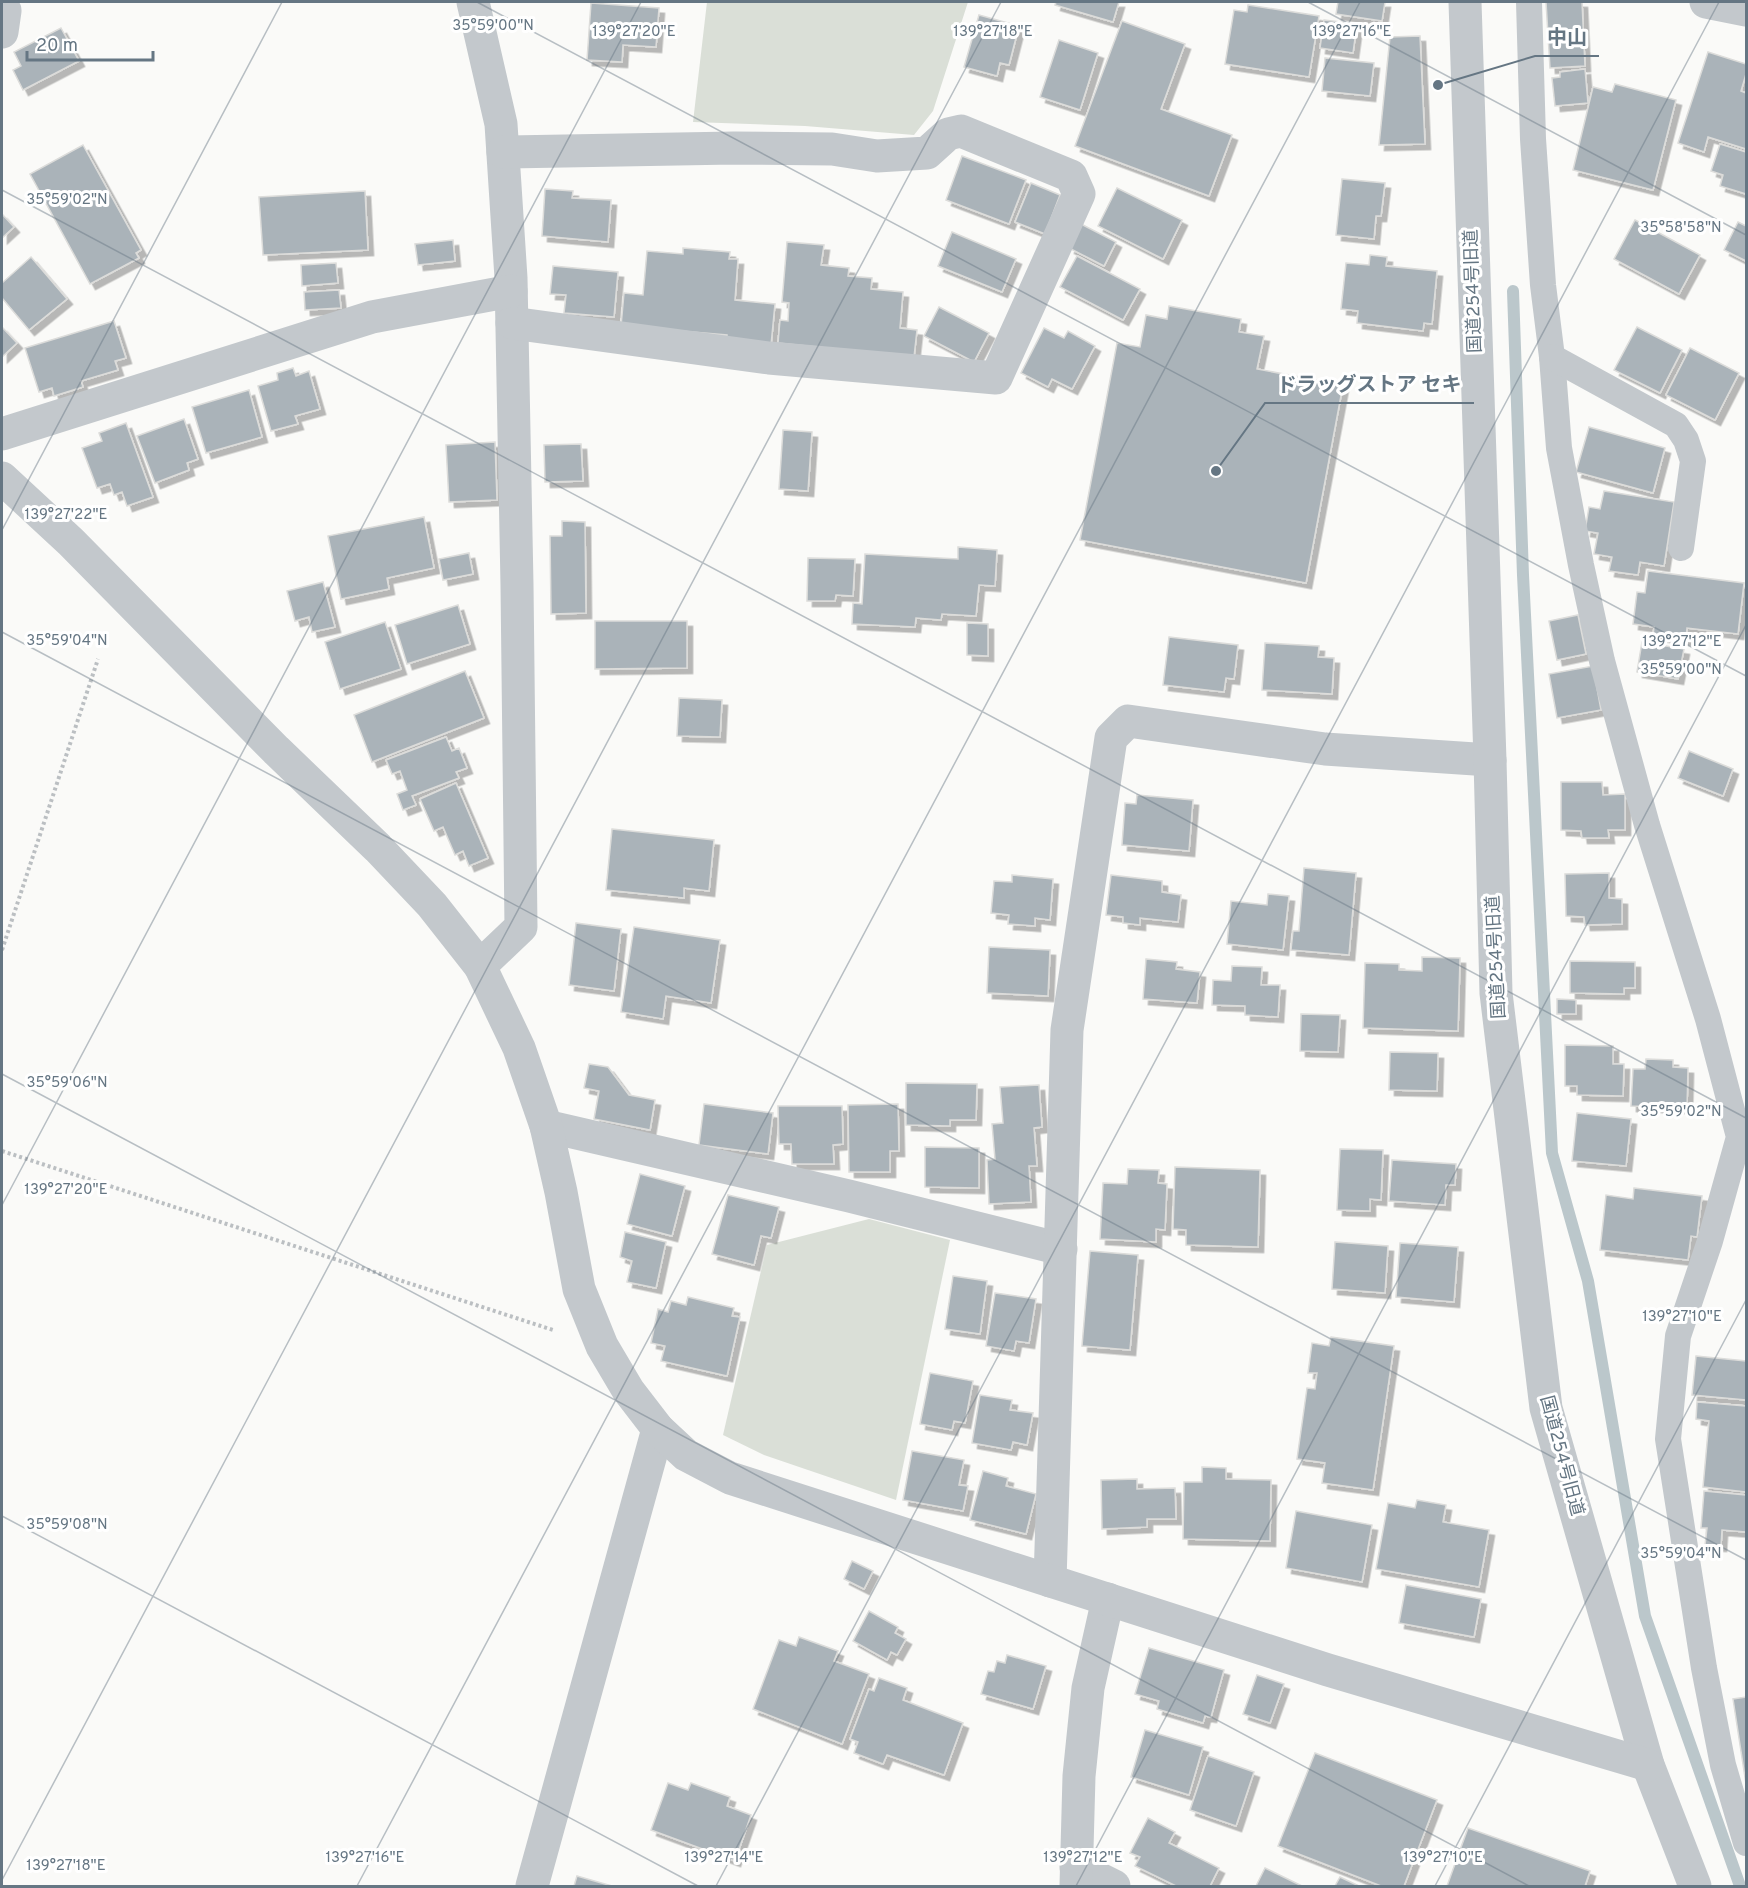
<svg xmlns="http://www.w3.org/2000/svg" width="1748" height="1888" font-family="Overpass,'Noto Sans JP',sans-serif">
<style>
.green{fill:#dadfd7}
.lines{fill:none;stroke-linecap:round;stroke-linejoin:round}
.stream{stroke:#bbc7cb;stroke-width:12}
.building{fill:#aab3b9;stroke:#dcdcda;stroke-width:1.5;filter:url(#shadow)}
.path{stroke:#bbbfc2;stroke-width:4;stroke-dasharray:3 3;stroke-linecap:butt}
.service{stroke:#c3c8cc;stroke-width:26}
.minor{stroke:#c3c8cc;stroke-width:33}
.tertiary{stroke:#c3c8cc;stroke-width:33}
.ticks{fill:none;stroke:#657683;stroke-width:1.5;stroke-opacity:0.45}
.labels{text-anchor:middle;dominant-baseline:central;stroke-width:6;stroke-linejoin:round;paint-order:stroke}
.street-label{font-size:18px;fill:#657683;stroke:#fff}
.ticks-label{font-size:15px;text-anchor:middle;fill:#657683;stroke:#fff;stroke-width:6;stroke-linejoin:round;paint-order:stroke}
.leader{fill:none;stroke:#657683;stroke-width:2}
.callout-dot{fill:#657683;stroke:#fff;stroke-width:2}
.callout-label{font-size:20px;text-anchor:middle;font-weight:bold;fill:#657683;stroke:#fff;stroke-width:6;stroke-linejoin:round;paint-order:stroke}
</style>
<defs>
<filter id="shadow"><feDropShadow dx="5.5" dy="5.5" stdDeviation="0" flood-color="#0004"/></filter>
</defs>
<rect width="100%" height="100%" fill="#fafaf8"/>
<g class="green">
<path d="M 707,2 L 968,2 L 933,111 L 914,135 L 805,126 L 693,122 Z"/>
<path d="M 869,1219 L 950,1240 L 896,1500 L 764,1455 L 723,1435 L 767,1245 Z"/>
</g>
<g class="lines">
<path class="stream" d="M 1513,291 L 1523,575 L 1552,1153 L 1588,1281 L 1645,1616 L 1740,1886"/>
</g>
<g class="building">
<path d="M 1056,2 L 1119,2 L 1113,22 L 1055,5 Z"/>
<path d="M 1338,2 L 1385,2 L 1382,21 L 1336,14 Z"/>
<path d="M 1546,2 L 1582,2 L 1585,66 L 1550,68 Z"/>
<path d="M 591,3 L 659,8 L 656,47 L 623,45 L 622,62 L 587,60 Z"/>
<path d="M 1248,5 L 1319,16 L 1309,77 L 1225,64 L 1234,10 L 1247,12 Z"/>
<path d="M 979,15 L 1019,26 L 1009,65 L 1000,63 L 997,76 L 964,67 Z"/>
<path d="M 1324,20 L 1357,24 L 1353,53 L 1320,48 Z"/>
<path d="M 1122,21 L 1185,44 L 1161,109 L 1232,135 L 1209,196 L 1075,146 Z"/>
<path d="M 61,28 L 79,61 L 23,90 L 13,70 L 21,66 L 14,52 Z"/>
<path d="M 1420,36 L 1425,144 L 1379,145 L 1390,37 Z"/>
<path d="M 1059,40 L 1098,53 L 1080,110 L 1040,97 Z"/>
<path d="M 1708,52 L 1746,64 L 1746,74 L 1741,91 L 1746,93 L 1746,149 L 1708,137 L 1704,152 L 1678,143 Z"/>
<path d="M 1325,58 L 1374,63 L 1370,96 L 1322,91 Z"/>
<path d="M 1585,69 L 1588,103 L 1555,106 L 1552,78 L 1560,77 L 1560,72 Z"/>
<path d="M 1615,84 L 1676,100 L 1653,190 L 1573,170 L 1593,87 L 1612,92 Z"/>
<path d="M 1720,144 L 1746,152 L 1746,194 L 1720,186 L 1723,175 L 1711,171 Z"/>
<path d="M 83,145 L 141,250 L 136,253 L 139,258 L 90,284 L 30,174 Z"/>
<path d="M 962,156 L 1026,180 L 1009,224 L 946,200 Z"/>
<path d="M 1342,179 L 1385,183 L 1381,216 L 1376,216 L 1374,239 L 1336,235 Z"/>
<path d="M 1031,183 L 1060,195 L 1045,234 L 1015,222 Z"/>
<path d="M 1117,188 L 1182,220 L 1163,259 L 1098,226 Z"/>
<path d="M 545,189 L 573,191 L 572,198 L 611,200 L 608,242 L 542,236 Z"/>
<path d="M 365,191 L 368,250 L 263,255 L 259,197 Z"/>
<path d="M 2,214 L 14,227 L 2,238 Z"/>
<path d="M 1635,220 L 1700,255 L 1679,294 L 1614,259 Z"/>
<path d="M 1738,222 L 1746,226 L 1746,261 L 1724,250 Z"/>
<path d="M 1081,224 L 1116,242 L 1104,266 L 1069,248 Z"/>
<path d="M 952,232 L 1016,259 L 1002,292 L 938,266 Z"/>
<path d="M 453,240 L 455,261 L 418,265 L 415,244 Z"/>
<path d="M 787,242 L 824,245 L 821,265 L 849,268 L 848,276 L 872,278 L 871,289 L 903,292 L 900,328 L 917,330 L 914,357 L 778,343 L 780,320 L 788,321 L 789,303 L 782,302 Z"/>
<path d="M 683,248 L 730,252 L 729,259 L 738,259 L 735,300 L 775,304 L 771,345 L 727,341 L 727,335 L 621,326 L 624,293 L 643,295 L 647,251 L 683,254 Z"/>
<path d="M 1370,255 L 1387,257 L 1386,266 L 1437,271 L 1432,324 L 1424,323 L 1423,331 L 1357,323 L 1358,311 L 1341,309 L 1346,263 L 1369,265 Z"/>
<path d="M 1077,256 L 1140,289 L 1123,320 L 1060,287 Z"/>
<path d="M 31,257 L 67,299 L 29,330 L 2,298 L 2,283 Z"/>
<path d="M 336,263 L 338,283 L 302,286 L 301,265 Z"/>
<path d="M 553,266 L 618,272 L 614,317 L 564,313 L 566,295 L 550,294 Z"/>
<path d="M 339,290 L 341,308 L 305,310 L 304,292 Z"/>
<path d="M 1169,306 L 1241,319 L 1239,332 L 1264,336 L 1257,369 L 1343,385 L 1306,583 L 1080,540 L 1117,343 L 1140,347 L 1146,315 L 1167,319 Z"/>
<path d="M 939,307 L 989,333 L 974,362 L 924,336 Z"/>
<path d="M 114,321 L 126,358 L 115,361 L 118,370 L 81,381 L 83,387 L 54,396 L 52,388 L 39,392 L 25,348 Z"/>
<path d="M 2,327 L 17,343 L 2,357 Z"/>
<path d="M 1637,327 L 1682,350 L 1660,393 L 1614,370 Z"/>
<path d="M 1044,328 L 1064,338 L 1068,331 L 1095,346 L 1072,389 L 1052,379 L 1048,387 L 1021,373 Z"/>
<path d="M 1690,348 L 1739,373 L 1715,420 L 1666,395 Z"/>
<path d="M 293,368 L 296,376 L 309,371 L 320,409 L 295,416 L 298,424 L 271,431 L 258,386 L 278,380 L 277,373 Z"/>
<path d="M 249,390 L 262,437 L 206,453 L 192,407 Z"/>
<path d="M 184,419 L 198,459 L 187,463 L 189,470 L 155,483 L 137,436 Z"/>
<path d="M 126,423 L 153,497 L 127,506 L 122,492 L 114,495 L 110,484 L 97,488 L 82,448 L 102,441 L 99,433 Z"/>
<path d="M 1589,427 L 1665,448 L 1653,493 L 1576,472 Z"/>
<path d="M 783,430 L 812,432 L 808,491 L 779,489 Z"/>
<path d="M 495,442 L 497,500 L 449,502 L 446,445 Z"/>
<path d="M 581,444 L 583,481 L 545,482 L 544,445 Z"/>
<path d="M 1604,491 L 1674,502 L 1664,566 L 1640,562 L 1638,575 L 1609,571 L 1612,557 L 1594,554 L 1598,533 L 1585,531 L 1589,507 L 1600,509 Z"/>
<path d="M 424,517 L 434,568 L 387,578 L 389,589 L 341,599 L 328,536 Z"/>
<path d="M 562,521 L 585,522 L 586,613 L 551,614 L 550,536 L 562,536 Z"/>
<path d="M 958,547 L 997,550 L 995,586 L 979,585 L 976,616 L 942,614 L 941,620 L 916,618 L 915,627 L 852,624 L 853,603 L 862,604 L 865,554 L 958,559 Z"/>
<path d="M 469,553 L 473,574 L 443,580 L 439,559 Z"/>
<path d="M 808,558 L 855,559 L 853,596 L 836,595 L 835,601 L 807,601 Z"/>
<path d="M 1648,571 L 1744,583 L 1738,634 L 1687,628 L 1686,640 L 1653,635 L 1654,627 L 1633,624 L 1637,592 L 1645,593 Z"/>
<path d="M 323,582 L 335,627 L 312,632 L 309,617 L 295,621 L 287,591 Z"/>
<path d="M 458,605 L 470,644 L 407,664 L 395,625 Z"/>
<path d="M 1578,615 L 1586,654 L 1557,660 L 1549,621 Z"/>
<path d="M 595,621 L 687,621 L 687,668 L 595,669 Z"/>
<path d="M 385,622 L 401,669 L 340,689 L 325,642 Z"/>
<path d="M 967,623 L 988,624 L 988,656 L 967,655 Z"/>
<path d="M 1169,637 L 1238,645 L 1234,679 L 1226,678 L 1224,692 L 1163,685 Z"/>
<path d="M 1642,642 L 1684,649 L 1678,679 L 1637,672 Z"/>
<path d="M 1265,643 L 1319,646 L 1318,657 L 1334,658 L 1332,694 L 1262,690 Z"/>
<path d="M 1593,666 L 1601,710 L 1557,718 L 1549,674 Z"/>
<path d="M 465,671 L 484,718 L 372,762 L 354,715 Z"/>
<path d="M 679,698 L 722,700 L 720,737 L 677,736 Z"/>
<path d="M 446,737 L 452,751 L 459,748 L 467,768 L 456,772 L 459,778 L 412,796 L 416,805 L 403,810 L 397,794 L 407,790 L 400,771 L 392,774 L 386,760 Z"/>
<path d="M 1689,751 L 1733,769 L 1723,796 L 1678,778 Z"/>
<path d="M 1561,782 L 1602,782 L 1603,795 L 1625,794 L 1625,830 L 1608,830 L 1609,838 L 1582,838 L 1581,831 L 1561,830 Z"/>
<path d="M 456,783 L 488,858 L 469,866 L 463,851 L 455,855 L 443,827 L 434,831 L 420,799 Z"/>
<path d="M 1137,795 L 1193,800 L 1189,851 L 1122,845 L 1125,803 L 1136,804 Z"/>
<path d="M 612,829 L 714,840 L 709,891 L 684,888 L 684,898 L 606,890 Z"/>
<path d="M 1304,868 L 1356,873 L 1349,955 L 1291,950 L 1293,931 L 1299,931 Z"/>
<path d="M 1609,873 L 1609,898 L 1622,899 L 1622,924 L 1585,925 L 1584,917 L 1566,916 L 1565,874 Z"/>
<path d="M 1012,875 L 1053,879 L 1050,920 L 1035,918 L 1035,926 L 1008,924 L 1009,915 L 991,913 L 994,881 L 1012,882 Z"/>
<path d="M 1111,875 L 1162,881 L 1162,892 L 1181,895 L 1178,922 L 1140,918 L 1140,925 L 1123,923 L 1123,917 L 1106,915 Z"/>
<path d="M 1268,894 L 1289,896 L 1283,950 L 1227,944 L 1231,901 L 1267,905 Z"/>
<path d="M 576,923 L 621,929 L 614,991 L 569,985 Z"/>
<path d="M 634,927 L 720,940 L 711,1003 L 666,996 L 663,1019 L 621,1012 Z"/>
<path d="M 989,947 L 1050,950 L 1048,996 L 987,993 Z"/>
<path d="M 1422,957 L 1460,958 L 1458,1031 L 1363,1028 L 1365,963 L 1399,964 L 1399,970 L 1422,971 Z"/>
<path d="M 1146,959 L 1177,962 L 1176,969 L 1200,972 L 1197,1003 L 1143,999 Z"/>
<path d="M 1570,961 L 1635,962 L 1635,988 L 1624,988 L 1624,994 L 1570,993 Z"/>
<path d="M 1232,966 L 1262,967 L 1261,985 L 1280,985 L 1278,1017 L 1245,1015 L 1245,1006 L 1212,1005 L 1213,980 L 1231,981 Z"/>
<path d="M 1557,999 L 1576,1000 L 1576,1014 L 1557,1014 Z"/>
<path d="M 1301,1014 L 1340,1015 L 1338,1052 L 1300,1051 Z"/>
<path d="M 1565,1045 L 1613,1046 L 1613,1064 L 1624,1064 L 1623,1096 L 1577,1095 L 1577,1086 L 1565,1086 Z"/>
<path d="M 1390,1052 L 1438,1053 L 1437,1091 L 1389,1090 Z"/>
<path d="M 1646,1059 L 1673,1060 L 1673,1067 L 1688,1068 L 1687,1108 L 1631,1106 L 1633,1069 L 1645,1069 Z"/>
<path d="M 589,1064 L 608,1067 L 629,1095 L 655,1100 L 650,1130 L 594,1119 L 599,1091 L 584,1088 Z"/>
<path d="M 906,1083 L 977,1084 L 976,1120 L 950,1120 L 950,1126 L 906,1125 Z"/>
<path d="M 1039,1085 L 1042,1127 L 1034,1128 L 1037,1166 L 1029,1166 L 1031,1202 L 989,1204 L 987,1160 L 995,1159 L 992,1124 L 1003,1123 L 1000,1087 Z"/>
<path d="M 704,1104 L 773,1113 L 768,1154 L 699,1145 Z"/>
<path d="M 898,1104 L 899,1151 L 890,1151 L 890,1172 L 849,1172 L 848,1105 Z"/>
<path d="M 778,1106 L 842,1106 L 843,1144 L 833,1145 L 834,1164 L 792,1164 L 791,1144 L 779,1144 Z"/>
<path d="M 1577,1113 L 1631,1119 L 1626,1166 L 1572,1161 Z"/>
<path d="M 925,1147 L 979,1148 L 979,1188 L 925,1187 Z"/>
<path d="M 1340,1149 L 1383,1150 L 1381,1200 L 1370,1199 L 1370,1211 L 1337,1210 Z"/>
<path d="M 1392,1160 L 1456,1164 L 1455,1185 L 1446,1185 L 1445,1205 L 1389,1201 Z"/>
<path d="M 1175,1167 L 1260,1170 L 1258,1247 L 1186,1245 L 1186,1230 L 1173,1229 Z"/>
<path d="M 1128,1169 L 1159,1170 L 1158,1183 L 1167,1184 L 1165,1230 L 1156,1229 L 1156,1242 L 1100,1239 L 1103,1183 L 1127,1184 Z"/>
<path d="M 640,1174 L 685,1186 L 672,1236 L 627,1224 Z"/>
<path d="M 1634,1188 L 1702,1196 L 1697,1237 L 1691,1236 L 1688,1260 L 1600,1250 L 1606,1195 L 1633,1199 Z"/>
<path d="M 728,1195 L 779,1207 L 771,1238 L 761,1236 L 754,1265 L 712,1254 Z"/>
<path d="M 625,1232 L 666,1242 L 656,1288 L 627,1282 L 632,1261 L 620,1257 Z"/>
<path d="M 1335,1242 L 1388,1246 L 1385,1293 L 1332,1289 Z"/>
<path d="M 1400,1243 L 1458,1247 L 1454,1302 L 1396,1297 Z"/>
<path d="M 1090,1251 L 1138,1255 L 1130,1350 L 1082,1346 Z"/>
<path d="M 953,1276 L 987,1281 L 980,1334 L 945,1329 Z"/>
<path d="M 995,1293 L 1036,1299 L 1029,1343 L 1016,1341 L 1014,1351 L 986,1346 Z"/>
<path d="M 688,1297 L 734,1308 L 732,1316 L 740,1317 L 727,1376 L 661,1361 L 665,1346 L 651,1343 L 658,1309 L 668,1312 L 671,1301 L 686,1305 Z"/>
<path d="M 1331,1337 L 1394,1346 L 1373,1490 L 1322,1483 L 1325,1463 L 1297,1459 L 1307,1388 L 1315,1389 L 1317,1373 L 1308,1373 L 1312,1343 L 1329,1346 Z"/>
<path d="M 1696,1356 L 1746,1361 L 1746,1400 L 1692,1395 Z"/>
<path d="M 930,1373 L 973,1381 L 965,1423 L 954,1421 L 952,1430 L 920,1424 Z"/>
<path d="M 980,1395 L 1012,1400 L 1010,1410 L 1033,1413 L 1027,1445 L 1013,1442 L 1011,1450 L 972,1443 Z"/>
<path d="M 1697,1402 L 1746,1406 L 1746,1492 L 1703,1487 L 1709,1421 L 1696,1419 Z"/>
<path d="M 912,1451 L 964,1460 L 959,1485 L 968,1486 L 963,1511 L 903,1500 Z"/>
<path d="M 1202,1467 L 1226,1468 L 1226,1479 L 1271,1480 L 1270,1541 L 1183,1539 L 1184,1482 L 1202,1482 Z"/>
<path d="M 983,1471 L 1008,1478 L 1006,1486 L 1036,1494 L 1026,1534 L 970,1520 Z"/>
<path d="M 1137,1479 L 1137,1489 L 1175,1488 L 1176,1519 L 1147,1519 L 1147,1527 L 1102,1529 L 1101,1480 Z"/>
<path d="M 1704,1491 L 1746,1495 L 1746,1532 L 1722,1530 L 1721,1546 L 1705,1545 L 1707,1528 L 1701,1528 Z"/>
<path d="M 1417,1500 L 1446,1505 L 1443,1522 L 1489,1530 L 1479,1587 L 1376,1569 L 1388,1503 L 1415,1508 Z"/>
<path d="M 1296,1511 L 1372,1525 L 1362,1582 L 1286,1568 Z"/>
<path d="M 852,1561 L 873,1571 L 864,1589 L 844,1579 Z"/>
<path d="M 1406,1585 L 1481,1599 L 1474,1637 L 1399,1623 Z"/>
<path d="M 869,1611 L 898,1627 L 895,1633 L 906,1639 L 897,1655 L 891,1652 L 887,1660 L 853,1641 Z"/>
<path d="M 799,1637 L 838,1651 L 834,1661 L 869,1674 L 842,1744 L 753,1709 L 779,1640 L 796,1646 Z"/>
<path d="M 1149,1648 L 1224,1670 L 1211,1717 L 1205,1716 L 1203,1723 L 1157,1709 L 1159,1701 L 1135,1694 Z"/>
<path d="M 1007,1655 L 1046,1666 L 1033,1709 L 981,1694 L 988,1671 L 994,1672 L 997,1661 L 1005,1663 Z"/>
<path d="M 1257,1675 L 1284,1684 L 1270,1723 L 1243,1714 Z"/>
<path d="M 879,1678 L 907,1688 L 903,1700 L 963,1723 L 944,1775 L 887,1755 L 883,1764 L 854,1753 L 858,1742 L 850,1739 L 869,1689 L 874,1691 Z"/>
<path d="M 1746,1697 L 1746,1784 L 1733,1699 Z"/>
<path d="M 1145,1730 L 1203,1747 L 1189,1795 L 1131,1777 Z"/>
<path d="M 1315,1753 L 1437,1800 L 1404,1886 L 1381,1886 L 1278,1846 Z"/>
<path d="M 1208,1756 L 1254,1772 L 1236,1826 L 1190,1810 Z"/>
<path d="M 668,1783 L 688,1790 L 691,1783 L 730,1797 L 727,1806 L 751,1815 L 735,1861 L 651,1830 Z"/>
<path d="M 1148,1818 L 1175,1832 L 1169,1843 L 1219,1868 L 1210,1886 L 1176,1886 L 1135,1866 L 1140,1857 L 1130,1853 Z"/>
<path d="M 1468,1828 L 1590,1871 L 1585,1886 L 1447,1886 Z"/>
<path d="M 1265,1868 L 1302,1886 L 1256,1886 Z"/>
<path d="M 577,1876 L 612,1886 L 574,1886 Z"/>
<path d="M 1340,1877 L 1359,1886 L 1335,1886 Z"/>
</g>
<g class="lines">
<g class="path">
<path d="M 2,950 L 98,659"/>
<path d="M 2,1151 L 553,1330"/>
</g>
<g class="service">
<path d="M 1529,2 L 1533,139 L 1543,285 L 1552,357 L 1559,448 L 1581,565 L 1602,661 L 1647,825 L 1708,1019 L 1739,1137 L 1710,1241 L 1678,1336 L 1668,1439 L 1704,1668 L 1723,1765 L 1746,1843"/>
<path d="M 1552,357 L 1676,425 L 1686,440 L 1693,461 L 1681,548"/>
</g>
<g class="minor">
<path d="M 473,2 L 501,124 L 511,278 L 517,585 L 521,927 L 480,966"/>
<path d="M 1706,2 L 1746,10"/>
<path d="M 2,9 L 5,11 L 2,32"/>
<path d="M 503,152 L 734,148 L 832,149 L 877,156 L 927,153 L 948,134 L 961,131 L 1071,176 L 1079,194 L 996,378 L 769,358 L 512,323"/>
<path d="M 2,434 L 372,317 L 511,291"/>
<path d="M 546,1126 L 849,1196 L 1061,1249"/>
<path d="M 1050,1581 L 1067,1030 L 1111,738 L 1128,721 L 1325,749 L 1490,760"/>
<path d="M 1076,1867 L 1114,1886"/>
<path d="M 532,1886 L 658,1429"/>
<path d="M 1076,1886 L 1079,1776 L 1088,1688 L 1108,1599"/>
</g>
<g class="tertiary">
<path d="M 1465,2 L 1490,760 L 1496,993 L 1546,1408 L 1648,1765 L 1695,1886"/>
<path d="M 2,478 L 71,542 L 276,750 L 378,848 L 432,905 L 480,966 L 519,1048 L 546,1126 L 561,1192 L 579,1289 L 602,1346 L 628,1390 L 658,1429 L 686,1455 L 730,1478 L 1328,1670 L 1648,1765"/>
</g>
</g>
<path class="ticks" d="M 477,2 L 1746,676M 1308,2 L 1746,235M 2,190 L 1746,1118M 2,530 L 282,2M 2,632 L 1746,1560M 2,1074 L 1529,1886M 2,1205 L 641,2M 2,1516 L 698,1886M 2,1880 L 1001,2M 357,1886 L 1360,2M 716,1886 L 1719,2M 1076,1886 L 1746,625M 1435,1886 L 1746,1300"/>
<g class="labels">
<g class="street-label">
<text transform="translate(1474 291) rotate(-92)">国道254号旧道</text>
<text transform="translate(1497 957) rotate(-93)">国道254号旧道</text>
<text transform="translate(1561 1456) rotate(75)">国道254号旧道</text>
</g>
</g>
<g class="ticks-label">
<text x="493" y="30">35°59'00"N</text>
<text x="634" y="36">139°27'20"E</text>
<text x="993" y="36">139°27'18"E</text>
<text x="1352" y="36">139°27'16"E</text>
<text x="67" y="204">35°59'02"N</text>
<text x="1681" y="232">35°58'58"N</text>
<text x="66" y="519">139°27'22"E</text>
<text x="67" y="645">35°59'04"N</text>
<text x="1682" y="646">139°27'12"E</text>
<text x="1681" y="674">35°59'00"N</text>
<text x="67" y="1087">35°59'06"N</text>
<text x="1681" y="1116">35°59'02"N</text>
<text x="66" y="1194">139°27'20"E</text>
<text x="1682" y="1321">139°27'10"E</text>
<text x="67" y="1529">35°59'08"N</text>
<text x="1681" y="1558">35°59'04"N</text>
<text x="365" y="1862">139°27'16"E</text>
<text x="724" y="1862">139°27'14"E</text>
<text x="1083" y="1862">139°27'12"E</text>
<text x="1443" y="1862">139°27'10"E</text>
<text x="66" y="1870">139°27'18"E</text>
</g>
<path class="leader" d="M1438 85L1535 56H1599M1216 471L1265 403H1474"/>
<g class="callout-dot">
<circle cx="1438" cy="85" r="6"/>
<circle cx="1216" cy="471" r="6"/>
</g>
<g class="callout-label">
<text x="1567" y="44">中山</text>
<text x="1369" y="391">ドラッグストア セキ</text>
</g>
<rect width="1748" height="1888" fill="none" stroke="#657683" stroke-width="6"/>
<path d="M27 51v9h126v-9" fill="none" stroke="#657683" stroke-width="3"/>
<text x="36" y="51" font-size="18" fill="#657683" stroke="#ffffff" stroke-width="4.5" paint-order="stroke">20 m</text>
</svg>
